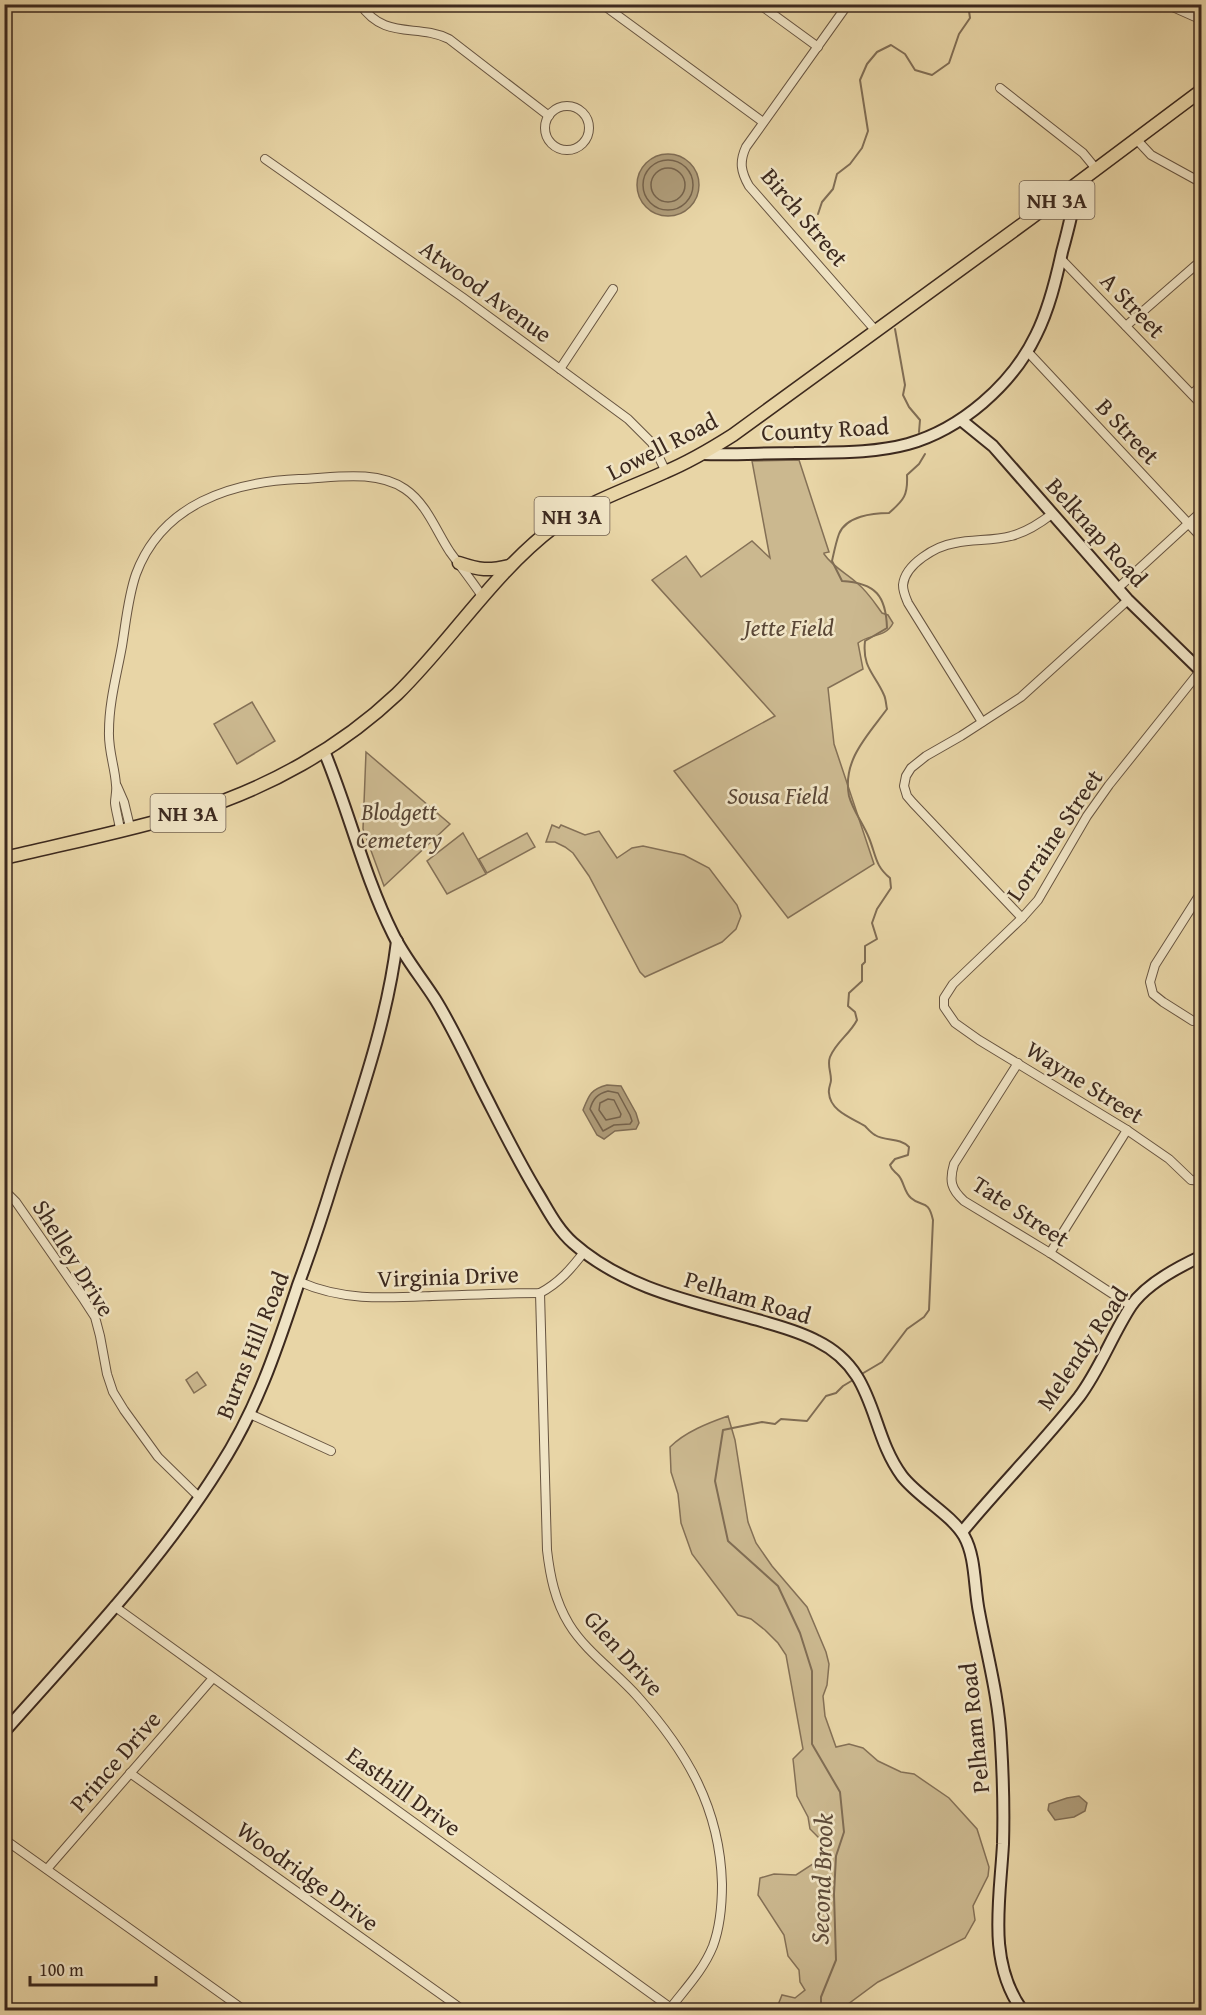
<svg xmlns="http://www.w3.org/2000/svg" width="1206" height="2015" font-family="'Gentium Book Plus',serif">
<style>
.green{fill:#cbb88f;stroke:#847056;stroke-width:1.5}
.water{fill:#ae9b78;stroke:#806d54;stroke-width:1.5}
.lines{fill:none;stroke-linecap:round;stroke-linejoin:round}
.shore{stroke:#75624b;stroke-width:1.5}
.stream{stroke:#806d54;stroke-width:2}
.street-casing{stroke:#675440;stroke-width:10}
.secondary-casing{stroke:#3c291e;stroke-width:14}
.primary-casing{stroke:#3c291e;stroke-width:15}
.street{stroke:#f0e4c5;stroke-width:8}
.secondary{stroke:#f0e4c5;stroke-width:10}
.primary{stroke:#e8d5a6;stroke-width:12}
.labels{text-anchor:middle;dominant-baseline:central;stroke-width:5;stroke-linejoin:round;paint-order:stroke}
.shield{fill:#f0e4c5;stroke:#726150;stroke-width:1.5}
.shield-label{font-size:22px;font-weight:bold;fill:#3c291e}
.street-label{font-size:24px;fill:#3c291e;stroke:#f0e4c5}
.park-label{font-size:24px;font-style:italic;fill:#594635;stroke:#f0e4c5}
.water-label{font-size:26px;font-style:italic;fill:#5e4b39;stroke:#f0e4c5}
</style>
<rect width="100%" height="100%" fill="#e8d5a6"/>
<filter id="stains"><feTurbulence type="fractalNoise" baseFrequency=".00333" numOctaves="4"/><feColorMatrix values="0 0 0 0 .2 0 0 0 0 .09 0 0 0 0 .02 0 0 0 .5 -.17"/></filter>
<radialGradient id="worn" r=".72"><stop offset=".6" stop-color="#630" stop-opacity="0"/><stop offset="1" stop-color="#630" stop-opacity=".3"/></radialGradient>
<g class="green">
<path d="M 799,460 L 829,552 L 824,553 L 824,554 C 833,567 846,573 857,583 C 868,592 874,602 882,613 L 888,615 L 893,623 C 886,638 869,634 858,643 L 863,669 L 828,688 L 834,744 L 874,864 L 788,918 L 674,771 L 775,716 L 652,580 L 686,556 L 701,577 L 752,541 L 770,558 L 752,461 Z"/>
<path d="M 252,702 L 275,741 L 237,764 L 214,724 Z"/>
<path d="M 366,752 L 450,824 L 384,886 L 363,829 Z"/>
<path d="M 552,825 L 559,828 L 561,825 L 585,835 L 599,831 L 617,858 L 632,848 L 643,846 L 684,855 L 709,868 L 737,905 L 741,916 L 736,929 L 722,942 L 645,977 L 640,972 L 589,876 L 573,853 L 565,847 L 555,842 L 546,842 Z"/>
<path d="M 463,833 L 486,874 L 447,894 L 427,861 Z"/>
<path d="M 527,833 L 535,847 L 487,873 L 479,859 Z"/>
<path d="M 197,1372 L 206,1385 L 194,1393 L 186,1380 Z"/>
<path d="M 728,1416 L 735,1440 L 748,1522 L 756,1543 L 772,1566 L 807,1607 L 826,1652 L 829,1664 L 827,1685 L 823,1696 L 825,1716 L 836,1747 L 849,1744 L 863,1748 L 878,1761 L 901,1772 L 914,1774 L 949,1798 L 977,1829 L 989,1867 L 988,1876 L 973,1906 L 975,1920 L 965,1938 L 878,1982 L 840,2010 L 776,2010 L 782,1995 L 795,1998 L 805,1990 L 800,1982 L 799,1970 L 788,1956 L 784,1935 L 758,1895 L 760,1878 L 774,1874 L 796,1875 L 816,1862 L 821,1851 L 821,1840 L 810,1829 L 808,1817 L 797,1796 L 793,1759 L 803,1749 L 786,1655 L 778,1643 L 765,1630 L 751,1619 L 738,1615 L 692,1554 L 681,1523 L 678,1494 L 671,1472 L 670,1447 C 685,1432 708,1423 728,1416 Z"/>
</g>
<g class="water">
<circle cx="668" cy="185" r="31"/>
<path d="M 607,1085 L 621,1086 L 636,1113 L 639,1123 L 636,1129 L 615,1131 L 604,1139 L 597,1135 L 583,1110 C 589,1095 591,1089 607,1085 Z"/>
<path d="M 1079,1796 L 1087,1803 L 1085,1811 L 1074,1817 L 1055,1820 L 1048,1810 L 1049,1804 L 1067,1798 Z"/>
</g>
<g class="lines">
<g class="shore">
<circle cx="668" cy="185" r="25"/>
<circle cx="668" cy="185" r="17"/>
<path d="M 608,1091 L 618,1093 L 630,1115 L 632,1121 L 630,1124 L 614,1125 L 603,1131 L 590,1109 C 593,1099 597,1094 608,1091 Z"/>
<path d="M 608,1099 L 614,1100 L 621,1114 L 620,1117 L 606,1120 L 599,1110 L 600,1103 Z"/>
</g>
<g class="stream">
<path d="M 818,214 L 822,202 L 833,189 L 837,174 L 850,164 L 862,148 L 868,131 L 860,80 L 867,64 L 877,52 L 891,45 L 905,54 L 915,70 L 932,75 L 949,63 L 959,34 L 970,18 L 968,4"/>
<path d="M 895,329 L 905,385 L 903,395 L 909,407 L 920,420 L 919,432"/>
<path d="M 860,1375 L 882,1362 L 907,1329 L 924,1317 L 929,1310 L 933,1220 C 928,1198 922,1208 911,1198 C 904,1192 904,1182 899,1176 C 895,1171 892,1171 890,1165 L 895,1159 L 908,1155 L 909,1147 C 899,1137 886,1142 875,1135 C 871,1133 868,1129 865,1126 C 852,1118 830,1111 829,1093 C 828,1088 831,1084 831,1080 C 831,1071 827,1065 830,1057 C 836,1042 850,1034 857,1020 L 855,1012 L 848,1006 L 849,993 L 862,981 L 862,965 L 865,962 L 865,946 L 877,939 L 872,923 L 877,909 L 891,888 L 890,878 C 875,866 876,855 869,838 C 863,823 853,811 849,796 C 842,760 868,735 887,709 C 886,705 886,699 884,695 C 875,674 862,668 865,641 L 887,628 C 886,596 876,583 842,581 L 832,561 C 834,552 836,542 839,534 C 846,516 873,513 889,513 C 904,500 908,495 907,475 L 919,464 L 925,454"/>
<path d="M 821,2010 L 821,1997 L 836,1960 L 834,1894 L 836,1856 L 844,1832 L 840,1792 L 812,1744 L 812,1671 L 800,1633 L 778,1586 L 728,1541 L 715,1481 L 723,1430 L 762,1422 L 775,1424 L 781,1419 L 807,1421 L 826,1396 L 836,1393 L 843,1386 L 853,1380"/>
</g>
<defs>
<g id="street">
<path d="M 360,4 C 385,41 417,23 449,39 L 549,116"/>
<path d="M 602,4 L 763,122"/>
<path d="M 759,4 L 818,47"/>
<path d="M 848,4 L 746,147 C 739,162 741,172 749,186 L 876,331"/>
<path d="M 1166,4 L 1202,20"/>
<path d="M 4,5 L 15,4"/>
<path d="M 1000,88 L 1083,153 L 1097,170"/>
<circle cx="567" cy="128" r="22"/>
<path d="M 1137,140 L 1151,155 L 1202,183"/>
<path d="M 265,159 L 462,297 L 628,419 L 652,443 L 666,472"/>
<path d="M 1061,259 L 1202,405"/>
<path d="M 1126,326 L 1196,265"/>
<path d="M 1027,351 L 1202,538"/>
<path d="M 560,369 L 613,289"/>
<path d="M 1192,394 L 1202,385"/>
<path d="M 1118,588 L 1202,511"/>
<path d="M 1200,671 L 1109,785 L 1087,816 L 1038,900 L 1022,918 L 953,984 L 944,998 L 944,1007 L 955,1023 L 979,1040 L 1127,1130 L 1169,1159 L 1191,1180 L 1202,1181"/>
<path d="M 982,722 L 908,603 C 906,598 903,592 903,585 C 905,564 936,546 955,543 C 973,539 993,541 1011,536 C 1027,532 1039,524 1052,514"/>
<path d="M 117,786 L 124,802 L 130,827"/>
<path d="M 120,830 C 119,821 116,812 115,803 C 115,797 117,791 116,785 C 115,767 108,750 109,731 C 109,702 117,674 122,646 C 126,622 128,597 136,574 C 162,504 231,482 299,479 C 333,478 375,469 405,489 C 427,504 436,531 450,552 C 461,567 472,581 482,596"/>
<path d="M 1022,918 L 913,803 L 907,796 L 904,786 L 906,776 L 911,768 L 926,756 L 961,736 L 1021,697 L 1128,600"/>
<path d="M 1193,1021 L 1163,1002 L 1153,994 L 1150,982 L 1155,965 L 1202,891"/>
<path d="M 1018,1063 L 954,1164 C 949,1181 951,1189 964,1201 L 1050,1253 L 1131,1306"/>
<path d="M 4,1190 L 16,1202 L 84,1300 L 95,1317 L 100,1336 L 107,1374 L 113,1392 L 124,1410 L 158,1457 L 199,1497"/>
<path d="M 1050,1253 L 1127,1130"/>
<path d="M 300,1282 C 343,1301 386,1298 432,1296 C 468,1295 504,1293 540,1293 C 559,1283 571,1269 584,1252"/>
<path d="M 540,1293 L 547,1550 C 550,1576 555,1601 569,1624 C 586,1652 616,1672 638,1697 C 687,1752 720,1808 722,1884 C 722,1905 720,1927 713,1946 C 703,1971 684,1990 669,2010"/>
<path d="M 250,1414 L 331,1451"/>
<path d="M 114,1606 L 671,2008"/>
<path d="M 130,1773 L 463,2010"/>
<path d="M 4,1839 L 244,2010"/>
<path d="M 47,1869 L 213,1678"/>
<path d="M 4,2003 L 15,2010"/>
</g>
<g id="secondary">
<path d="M 961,420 L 993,446 L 1128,600 L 1202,672"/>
<path d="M 703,454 C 734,455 764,453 794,453 C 832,452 871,454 908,444 C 961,429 1012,385 1036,335 C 1049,309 1056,280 1062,252 C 1068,230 1074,208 1076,185"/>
<path d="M 324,751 C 349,811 364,876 393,934 C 404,957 421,977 435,999 C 453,1028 467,1059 482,1089 C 500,1124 517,1159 537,1192 C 548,1210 557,1229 573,1243 C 625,1289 694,1302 758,1320 C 778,1326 799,1331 817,1341 C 878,1371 868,1430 902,1476 C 918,1497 951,1514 964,1536 C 976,1557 974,1588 979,1612 C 987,1655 999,1698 1001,1743 C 1003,1776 1004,1810 1003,1844 C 1000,1901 987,1961 1022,2010"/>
<path d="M 962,1532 C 1000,1486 1042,1444 1079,1397 C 1100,1369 1112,1335 1131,1306 C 1146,1284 1178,1267 1202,1256"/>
<path d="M 4,1732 C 79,1647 159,1564 219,1468 C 257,1409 276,1351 298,1285 C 311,1250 323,1214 334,1178 C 359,1099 387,1023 397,941"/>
</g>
<g id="primary">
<path d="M 459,563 C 480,570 488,571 509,566"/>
<path d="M 4,858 C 67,843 133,830 194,811 C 268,788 340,748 397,694 C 452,640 493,573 555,526 C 588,502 628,489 665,472 C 689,462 711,449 733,435 L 1031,218 L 1202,90"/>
</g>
</defs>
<use href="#street" class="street-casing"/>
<use href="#secondary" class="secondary-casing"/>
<use href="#primary" class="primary-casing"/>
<use href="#street" class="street"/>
<use href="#secondary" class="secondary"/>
<use href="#primary" class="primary"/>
</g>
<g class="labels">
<g class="shield">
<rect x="1019.5" y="181" width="75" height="38" rx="4.5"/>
<rect x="534.5" y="497" width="75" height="38" rx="4.5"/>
<rect x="150.5" y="794" width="75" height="38" rx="4.5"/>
</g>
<g class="shield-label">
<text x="1057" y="200">NH 3A</text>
<text x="572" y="516">NH 3A</text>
<text x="188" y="813">NH 3A</text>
</g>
<g class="street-label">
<text transform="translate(805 217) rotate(50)">Birch Street</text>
<text transform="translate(486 291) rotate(36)">Atwood Avenue</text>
<text transform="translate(1133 305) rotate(46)">A Street</text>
<text transform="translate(825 429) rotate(-3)">County Road</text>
<text transform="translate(1128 431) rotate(47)">B Street</text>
<text transform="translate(662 446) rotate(-27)">Lowell Road</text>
<text transform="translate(1097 532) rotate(48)">Belknap Road</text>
<text transform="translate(1054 835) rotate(-56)">Lorraine Street</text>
<text transform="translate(1085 1082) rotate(32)">Wayne Street</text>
<text transform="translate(1021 1211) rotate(33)">Tate Street</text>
<text transform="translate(74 1258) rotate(58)">Shelley Drive</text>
<text transform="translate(448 1276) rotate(-2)">Virginia Drive</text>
<text transform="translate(748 1297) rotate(17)">Pelham Road</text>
<text transform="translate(252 1345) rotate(-68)">Burns Hill Road</text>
<text transform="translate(1082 1348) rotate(-56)">Melendy Road</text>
<text transform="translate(624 1653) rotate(48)">Glen Drive</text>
<text transform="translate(974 1728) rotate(-96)">Pelham Road</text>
<text transform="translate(115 1761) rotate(-49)">Prince Drive</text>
<text transform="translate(404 1791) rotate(36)">Easthill Drive</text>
<text transform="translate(308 1876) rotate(36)">Woodridge Drive</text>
</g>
<g class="park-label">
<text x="789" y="627">Jette Field</text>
<text x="778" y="795">Sousa Field</text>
<text x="399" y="811">Blodgett<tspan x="399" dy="28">Cemetery</tspan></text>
</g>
<g class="water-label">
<text transform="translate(821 1879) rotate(-88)">Second Brook</text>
</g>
</g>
<rect width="1206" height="2015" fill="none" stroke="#e8d5a6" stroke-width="24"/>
<rect x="6" y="6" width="1194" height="2003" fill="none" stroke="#3c291e" stroke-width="3"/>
<rect x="12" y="12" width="1182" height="1991" fill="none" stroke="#3c291e" stroke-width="1.5"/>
<path d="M30 1976v9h126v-9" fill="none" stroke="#3c291e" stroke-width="3"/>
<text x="39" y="1976" font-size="18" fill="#3c291e" stroke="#f0e4c5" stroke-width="4.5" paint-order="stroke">100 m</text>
<rect width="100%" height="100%" filter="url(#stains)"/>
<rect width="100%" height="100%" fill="url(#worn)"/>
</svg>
